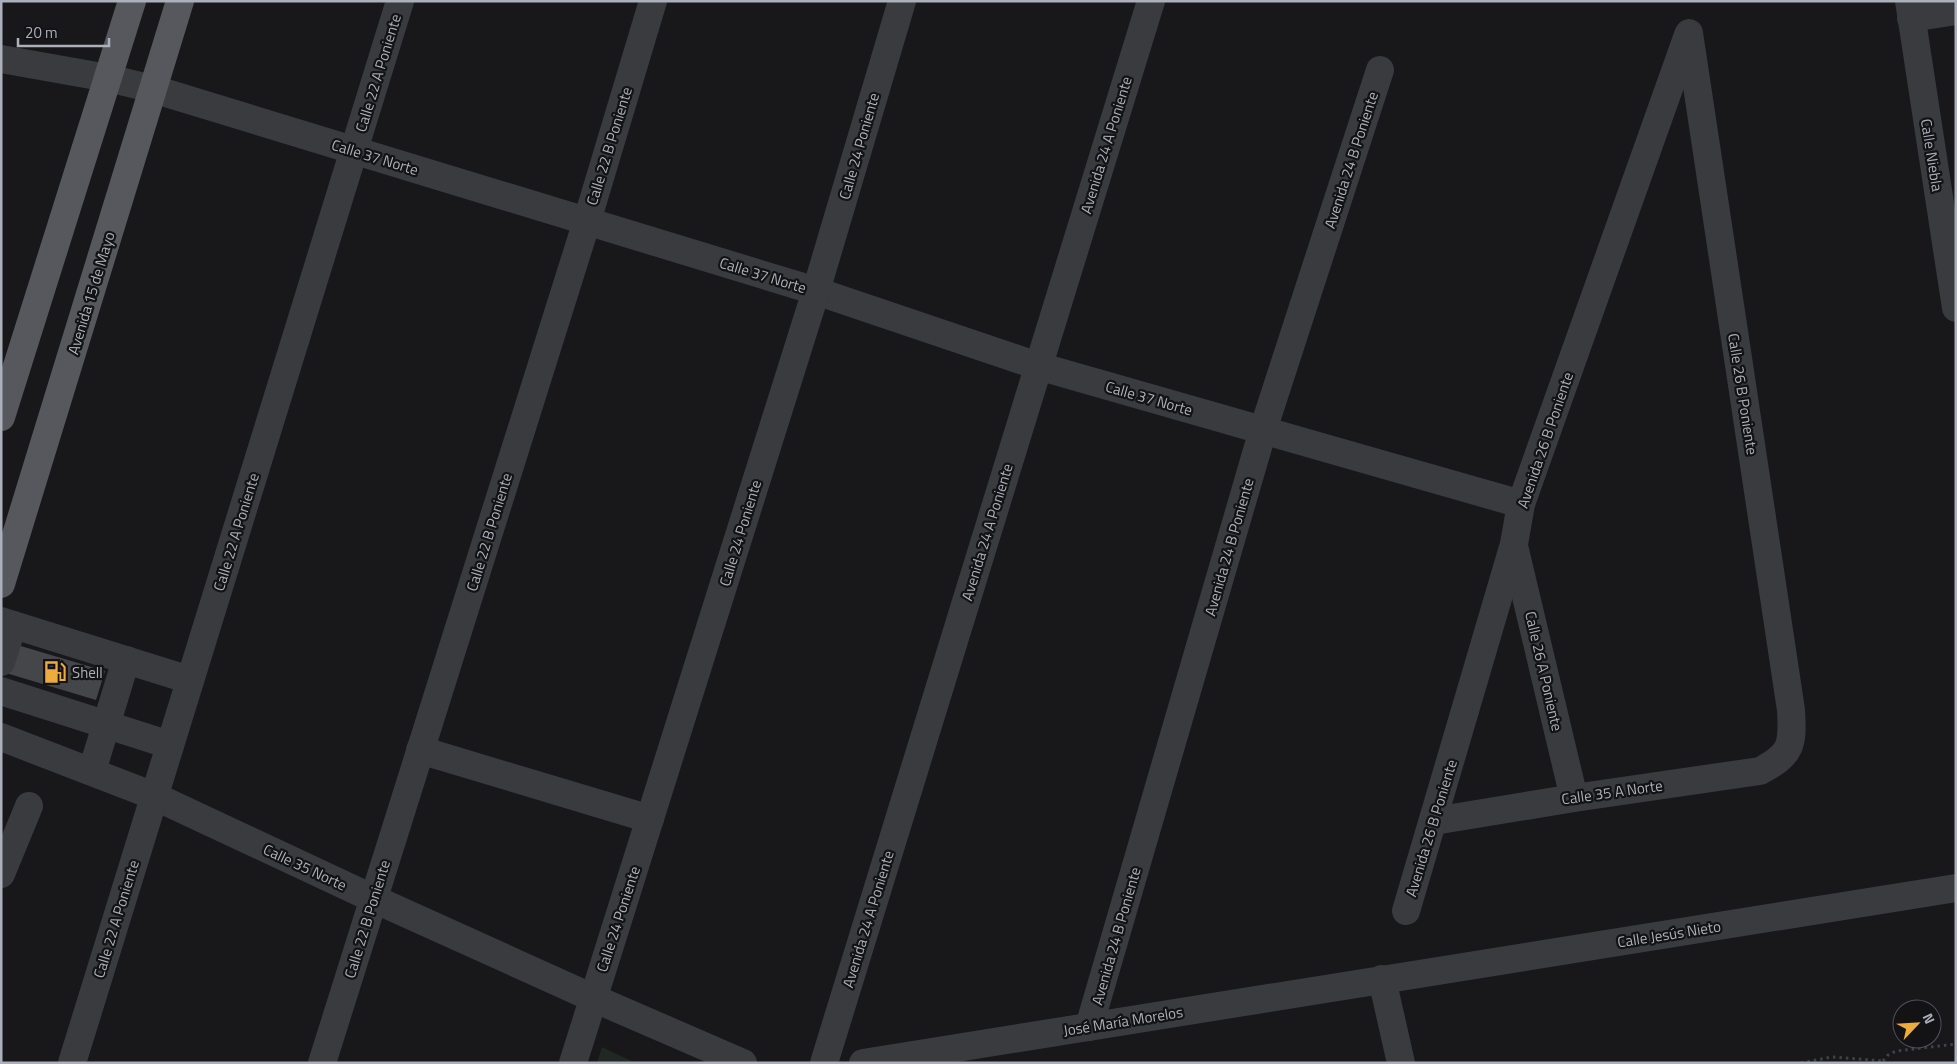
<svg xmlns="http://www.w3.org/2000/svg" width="1957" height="1064" font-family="'Titillium Web',sans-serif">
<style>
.green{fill:#202821}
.building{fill:#45464a}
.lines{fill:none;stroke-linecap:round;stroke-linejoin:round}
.path{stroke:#3f4246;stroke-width:3;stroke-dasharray:2.5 4;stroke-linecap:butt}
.minor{stroke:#393b3f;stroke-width:28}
.major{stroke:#56585e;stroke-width:28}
.labels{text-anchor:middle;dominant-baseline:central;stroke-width:4.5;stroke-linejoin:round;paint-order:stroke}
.street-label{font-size:15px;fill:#abb0ba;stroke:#131315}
.poi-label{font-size:15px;fill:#abb0ba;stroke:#131315;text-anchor:start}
</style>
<rect width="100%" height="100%" fill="#18181a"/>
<path class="green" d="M 602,1047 L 636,1063 L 597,1063 Z"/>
<path class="building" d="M 14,644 L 105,671 L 96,700 L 6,673 Z"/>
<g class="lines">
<g class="path">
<path d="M 1883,1061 L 1888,1055 L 1896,1051 L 1956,1044"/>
<path d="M 1801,1063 L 1832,1057 L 1883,1061"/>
</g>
<g class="minor">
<path d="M 1909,1 L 1956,308"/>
<path d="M 1911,18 L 1956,11"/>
<path d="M 1,59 L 108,78 L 153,89 L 816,291 L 1038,366 L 1521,504"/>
<path d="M 1514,546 L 1574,798"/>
<path d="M 1,621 L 190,680"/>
<path d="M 1,662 L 13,625"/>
<path d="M 1,691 L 170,745"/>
<path d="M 1,737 L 154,796 L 374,899 L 593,998 L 743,1063"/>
<path d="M 420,750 L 650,819"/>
<path d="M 92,771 L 126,660"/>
<path d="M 1434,821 L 1574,798 L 1760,771 C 1792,754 1793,745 1791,710 L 1689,33"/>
<path d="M 1,874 L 29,806"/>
<path d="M 1406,911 L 1514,544 L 1521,504 L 1688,35"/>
<path d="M 1382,979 L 1401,1063"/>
<path d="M 1089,1027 L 1263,430 L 1380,70"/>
<path d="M 72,1063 L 400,1"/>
<path d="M 322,1063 L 587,221 L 653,1"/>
<path d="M 573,1063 L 816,291 L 902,1"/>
<path d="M 824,1063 L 1151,1"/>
<path d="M 863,1063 L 1956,888"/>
</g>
<g class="major">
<path d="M 1,417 L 132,1"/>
<path d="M 1,584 L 180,1"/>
</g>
</g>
<defs>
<symbol id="fuel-bare" viewBox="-9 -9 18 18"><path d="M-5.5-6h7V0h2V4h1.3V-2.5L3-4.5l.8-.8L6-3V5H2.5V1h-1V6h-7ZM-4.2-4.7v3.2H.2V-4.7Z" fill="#edac3e" stroke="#131315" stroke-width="2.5" paint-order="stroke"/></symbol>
</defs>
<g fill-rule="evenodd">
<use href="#fuel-bare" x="39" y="656" width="32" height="32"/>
</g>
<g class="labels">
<g class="street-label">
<text transform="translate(378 73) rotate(-73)">Calle 22 A Poniente</text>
<text transform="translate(1106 145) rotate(-73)">Avenida 24 A Poniente</text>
<text transform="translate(609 146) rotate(-73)">Calle 22 B Poniente</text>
<text transform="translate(859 146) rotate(-74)">Calle 24 Poniente</text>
<text transform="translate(1932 155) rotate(81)">Calle Niebla</text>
<text transform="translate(375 157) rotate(17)">Calle 37 Norte</text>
<text transform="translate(1351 160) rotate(-72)">Avenida 24 B Poniente</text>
<text transform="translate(763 275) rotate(17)">Calle 37 Norte</text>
<text transform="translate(91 293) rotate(-73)">Avenida 15 de Mayo</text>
<text transform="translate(1743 394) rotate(81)">Calle 26 B Poniente</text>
<text transform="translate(1149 398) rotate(16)">Calle 37 Norte</text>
<text transform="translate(1545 440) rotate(-71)">Avenida 26 B Poniente</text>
<text transform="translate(236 532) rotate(-73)">Calle 22 A Poniente</text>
<text transform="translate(489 532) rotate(-73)">Calle 22 B Poniente</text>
<text transform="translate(987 532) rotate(-73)">Avenida 24 A Poniente</text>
<text transform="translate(740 533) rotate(-73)">Calle 24 Poniente</text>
<text transform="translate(1229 547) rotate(-74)">Avenida 24 B Poniente</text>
<text transform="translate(1544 671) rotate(77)">Calle 26 A Poniente</text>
<text transform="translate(1612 792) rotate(-8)">Calle 35 A Norte</text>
<text transform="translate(1431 828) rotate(-73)">Avenida 26 B Poniente</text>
<text transform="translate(305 867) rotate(25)">Calle 35 Norte</text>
<text transform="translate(116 919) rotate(-73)">Calle 22 A Poniente</text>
<text transform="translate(367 919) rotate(-73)">Calle 22 B Poniente</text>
<text transform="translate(618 919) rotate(-72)">Calle 24 Poniente</text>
<text transform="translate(868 919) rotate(-73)">Avenida 24 A Poniente</text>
<text transform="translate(1669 934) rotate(-9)">Calle Jesús Nieto</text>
<text transform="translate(1116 936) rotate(-74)">Avenida 24 B Poniente</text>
<text transform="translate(1123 1021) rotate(-9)">José María Morelos</text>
</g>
<g class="poi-label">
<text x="72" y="672">Shell</text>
</g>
</g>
<rect width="1957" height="1064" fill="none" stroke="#abb0ba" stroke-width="5"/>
<g transform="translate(1917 1024) rotate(65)"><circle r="24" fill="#131315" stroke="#505257"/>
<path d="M0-4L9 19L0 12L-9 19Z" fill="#edac3e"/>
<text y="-8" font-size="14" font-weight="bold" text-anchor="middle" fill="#abb0ba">N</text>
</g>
<path d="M18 38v8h91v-8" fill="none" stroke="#abb0ba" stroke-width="2.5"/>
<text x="25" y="38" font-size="15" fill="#abb0ba" stroke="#131315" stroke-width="4" paint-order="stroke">20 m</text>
</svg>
